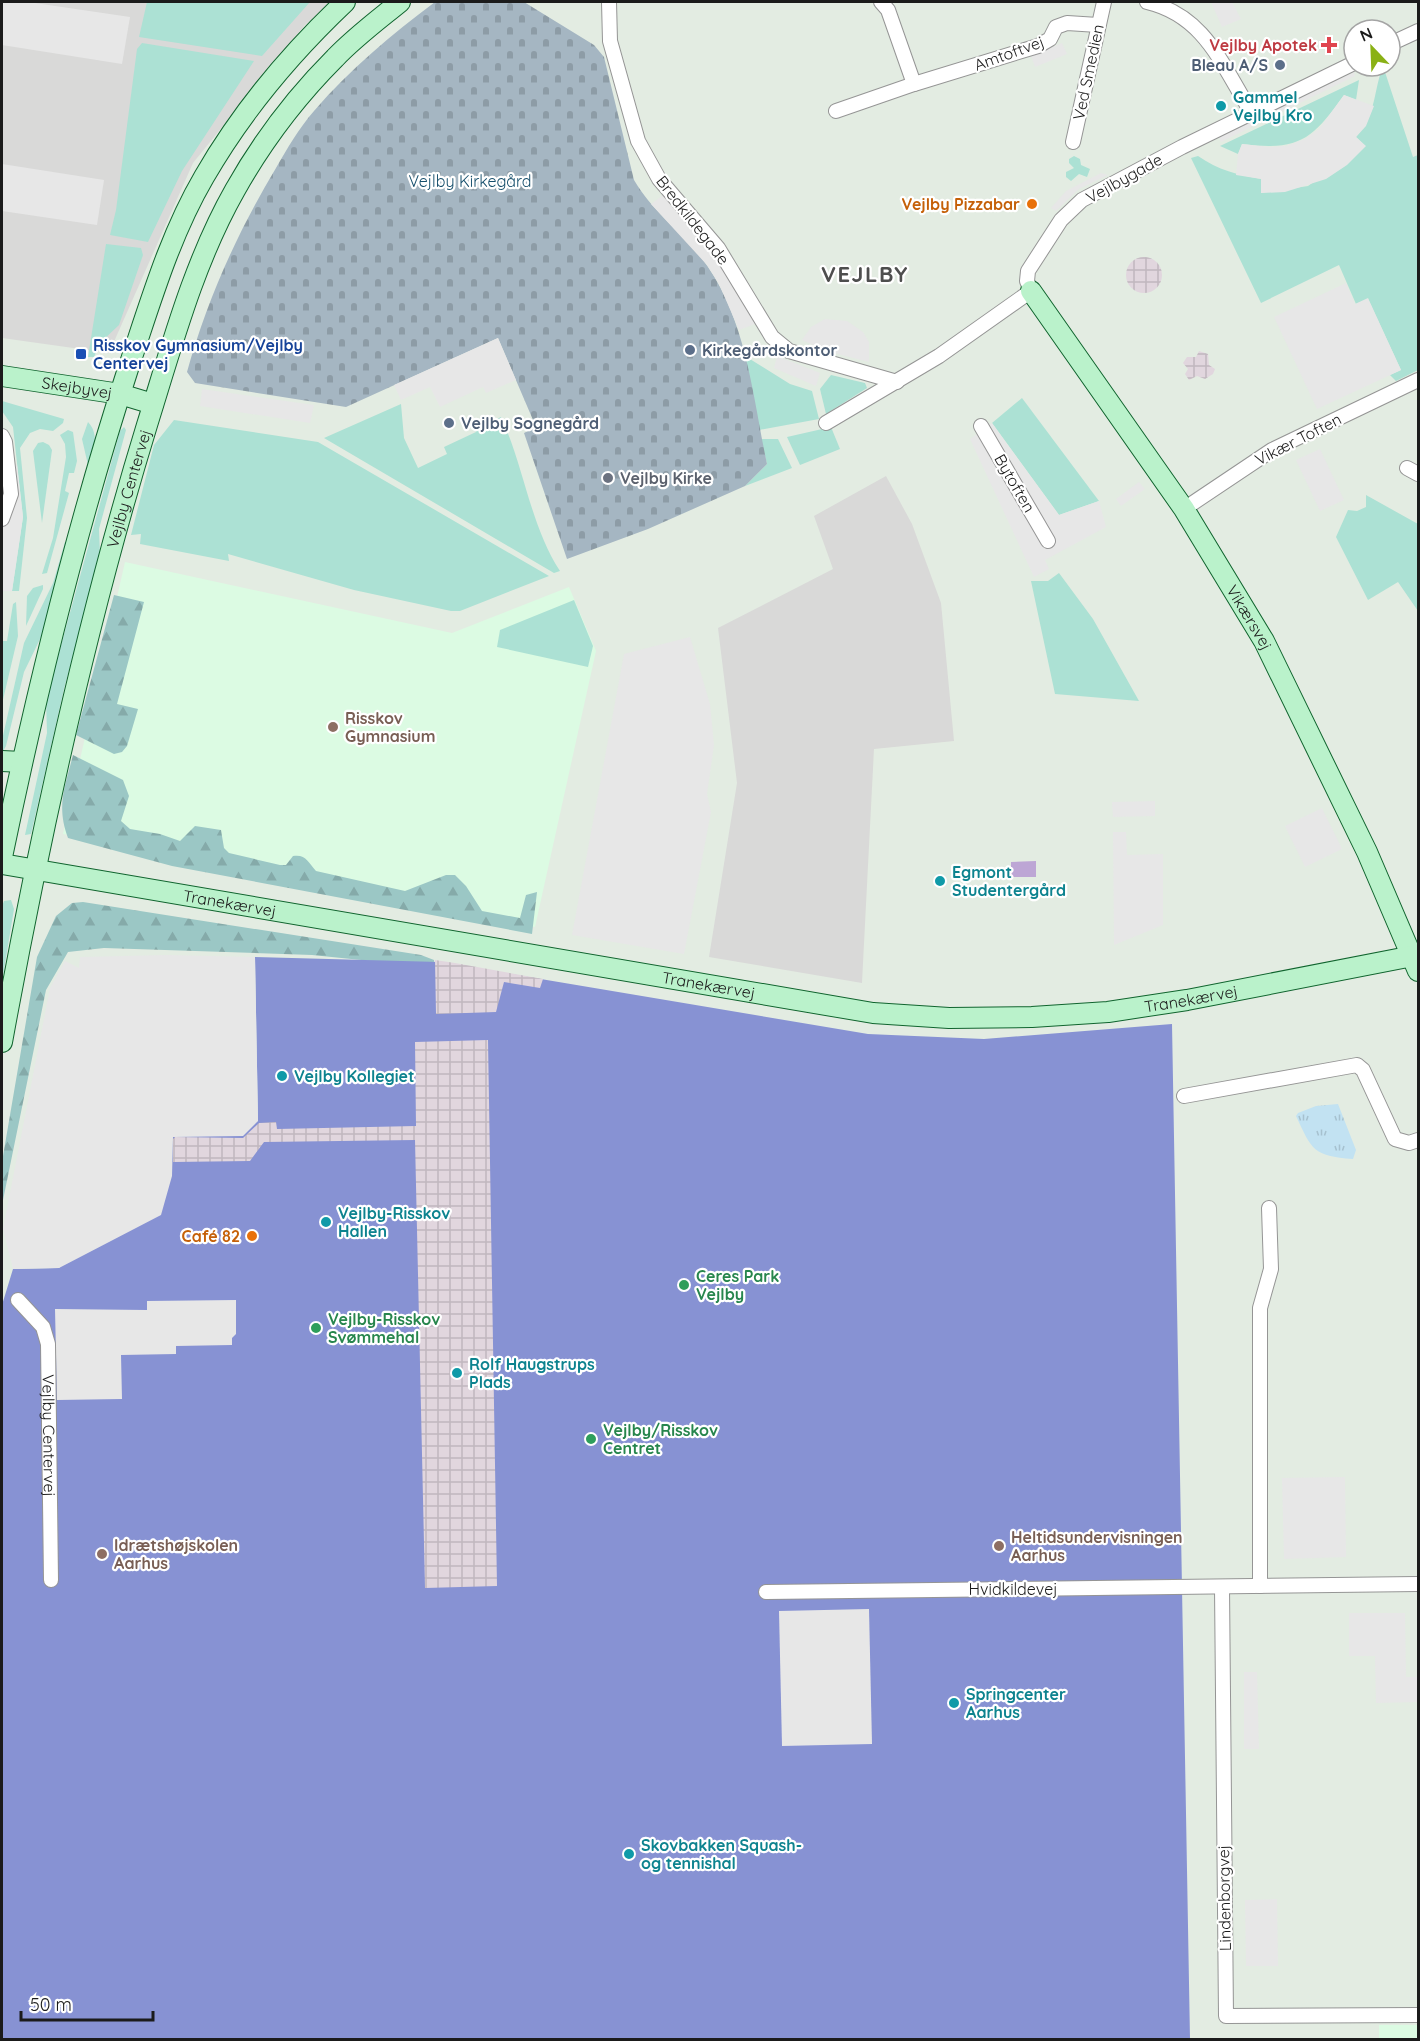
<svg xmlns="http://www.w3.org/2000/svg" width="1420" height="2041" font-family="Quicksand,sans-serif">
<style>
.residential{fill:#d9d9d8}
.education{fill:#dcfbe3}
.grass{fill:#ace1d4}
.forest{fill:url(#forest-firs)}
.cemetery{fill:url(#cemetery-stones)}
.park{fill:url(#park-tufts)}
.pitch{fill:#8792d3}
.parking{fill:#e7e7e7}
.plaza{fill:url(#plaza-grid)}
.water{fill:#bda6d5}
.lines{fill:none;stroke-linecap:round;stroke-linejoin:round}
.street-casing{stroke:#959595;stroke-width:16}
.secondary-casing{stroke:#10642e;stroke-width:22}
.street{stroke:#fff;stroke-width:14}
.secondary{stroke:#baf2cb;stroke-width:20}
.health-dot{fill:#e0444e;stroke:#fff;stroke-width:2}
.service-dot{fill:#5c6f8a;stroke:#fff;stroke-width:2}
.culture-dot{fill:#0f9aa8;stroke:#fff;stroke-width:2}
.food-dot{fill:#e8710a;stroke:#fff;stroke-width:2}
.transit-dot{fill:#1a4fb4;stroke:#fff;stroke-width:2}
.worship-dot{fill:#6b7280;stroke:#fff;stroke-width:2}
.education-dot{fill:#8d6e63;stroke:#fff;stroke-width:2}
.leisure-dot{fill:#2e9e5b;stroke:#fff;stroke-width:2}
.labels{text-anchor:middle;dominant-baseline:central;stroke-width:4.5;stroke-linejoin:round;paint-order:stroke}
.health-label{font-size:16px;font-weight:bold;fill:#be3a42;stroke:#fff;text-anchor:end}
.street-label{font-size:16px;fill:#1b1b1b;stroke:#fff}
.service-label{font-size:16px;font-weight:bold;fill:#4e5e75;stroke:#fff;text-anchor:start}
.culture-label{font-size:16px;font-weight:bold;fill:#0d838f;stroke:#fff;text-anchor:start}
.park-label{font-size:16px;fill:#164f6c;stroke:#fff}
.food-label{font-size:16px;font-weight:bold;fill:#c56008;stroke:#fff;text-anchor:end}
.transit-label{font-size:16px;font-weight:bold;fill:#164399;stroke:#fff;text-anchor:start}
.worship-label{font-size:16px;font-weight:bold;fill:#5b616d;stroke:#fff;text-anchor:start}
.education-label{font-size:16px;font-weight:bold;fill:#785e54;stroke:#fff;text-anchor:start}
.leisure-label{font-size:16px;font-weight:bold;fill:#27864d;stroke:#fff;text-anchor:start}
.district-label{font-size:22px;font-weight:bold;letter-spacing:1.5px;fill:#4e4e4e;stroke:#fff}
</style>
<defs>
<pattern id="forest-firs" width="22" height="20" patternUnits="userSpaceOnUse" patternTransform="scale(1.5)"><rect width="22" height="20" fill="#9bc7c5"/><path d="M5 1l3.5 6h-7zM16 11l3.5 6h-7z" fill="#85aaa9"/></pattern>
<pattern id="cemetery-stones" width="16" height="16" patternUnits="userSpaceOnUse" patternTransform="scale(1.5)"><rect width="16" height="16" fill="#a5b6c2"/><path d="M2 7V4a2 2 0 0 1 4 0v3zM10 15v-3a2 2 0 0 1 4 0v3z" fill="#8d9ca6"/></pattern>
<pattern id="park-tufts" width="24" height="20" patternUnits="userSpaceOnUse" patternTransform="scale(1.5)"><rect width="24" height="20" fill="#c2e2f2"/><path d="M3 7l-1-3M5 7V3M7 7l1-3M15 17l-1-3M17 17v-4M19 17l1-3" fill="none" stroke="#a6c1cf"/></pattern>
<pattern id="plaza-grid" width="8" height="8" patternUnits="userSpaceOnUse" patternTransform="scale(1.5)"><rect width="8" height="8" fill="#e1d6de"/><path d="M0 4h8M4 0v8" fill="none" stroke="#c0b7be"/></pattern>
</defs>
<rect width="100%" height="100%" fill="#e3ece2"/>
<g class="residential">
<path d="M 2,2 L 331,2 L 304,26 L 193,163 L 109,353 L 2,338 Z"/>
<path d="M 886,476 L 912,524 L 941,603 L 954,741 L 874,749 L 862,983 L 709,957 L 737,783 L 718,628 L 833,569 L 814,516 Z"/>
</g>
<g class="education">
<path d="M 125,562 L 452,633 L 569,587 L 596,651 L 535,927 L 63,834 Z"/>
<rect x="1379" y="2025" width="39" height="14"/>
</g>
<g class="grass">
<path d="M 147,2 L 310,2 L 262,56 L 139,37 Z"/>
<path d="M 142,43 L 254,61 L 182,171 L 148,242 L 110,235 L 116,210 L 137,49 Z"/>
<path d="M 1383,66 L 1413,157 L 1418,155 L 1418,370 L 1396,381 L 1390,375 L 1401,370 L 1368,299 L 1356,304 L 1339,265 L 1261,303 L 1191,158 L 1198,156 C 1218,170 1238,175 1262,179 L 1261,193 L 1308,186 L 1365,146 L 1356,137 C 1377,113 1373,92 1383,66 Z"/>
<path d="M 1359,80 L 1356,100 L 1344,95 C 1312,140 1299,151 1242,144 L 1238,154 L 1220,146 Z"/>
<path d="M 1074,156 L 1080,159 L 1081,165 L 1090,169 L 1087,177 L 1079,174 L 1071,181 L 1066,177 L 1066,172 L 1074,168 L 1069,163 L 1069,159 Z"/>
<path d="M 106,244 L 141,248 L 143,255 L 119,325 L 101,342 L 94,357 L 88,357 Z"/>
<path d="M 745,356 L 790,384 L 812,391 L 819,419 L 759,430 Z"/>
<path d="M 831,375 L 865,383 L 867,388 L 826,414 L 820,389 Z"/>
<path d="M 1022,398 L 1099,501 L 1059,515 L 992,423 Z"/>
<path d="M 2,401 L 64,419 L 63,423 L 53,431 L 40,429 L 30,433 L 20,448 L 27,518 L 19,591 L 12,591 L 23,517 L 13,427 L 2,411 Z"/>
<path d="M 401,404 L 404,438 L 418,468 L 447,454 L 444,447 L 476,432 L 475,429 L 501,417 C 524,466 530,525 560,571 L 554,573 L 324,438 Z"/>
<path d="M 174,420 L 318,442 L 549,576 L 460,611 L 451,611 L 354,590 L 228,554 L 229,561 L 140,544 L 141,534 L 131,535 L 154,445 Z"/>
<path d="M 88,422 C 104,438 88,466 83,485 L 88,465 L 82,439 Z"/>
<path d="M 124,427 L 126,430 L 99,529 L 100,554 L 64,689 L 31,834 L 25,835 L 47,733 L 46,700 L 120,431 Z"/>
<path d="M 831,427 L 840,449 L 800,465 L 787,437 Z"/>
<path d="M 68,430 L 73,432 L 77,461 L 74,473 L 69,473 L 65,491 L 69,493 L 47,573 L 42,574 L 53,538 L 66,457 L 65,444 L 60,435 Z"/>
<path d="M 761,439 L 778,439 L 792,468 L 745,486 L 767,464 Z"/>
<path d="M 43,442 L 49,445 L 52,450 L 42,523 L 33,451 L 38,443 Z"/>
<path d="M 1366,495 L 1418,524 L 1418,611 L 1398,582 L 1368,600 L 1336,537 L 1348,510 L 1357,511 L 1366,507 Z"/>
<path d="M 65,542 L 68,542 L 42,635 L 24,672 L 6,746 L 2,753 L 2,740 L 24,643 L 53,583 Z"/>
<path d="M 1059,573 L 1093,619 L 1139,701 L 1055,694 L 1031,581 L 1048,581 Z"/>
<path d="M 43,585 L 43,589 L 26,626 L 27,596 L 33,588 Z"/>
<path d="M 574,600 L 593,646 L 588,667 L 497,647 L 500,630 Z"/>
<path d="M 16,602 L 18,636 L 2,704 L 2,641 L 7,641 L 13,604 Z"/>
<path d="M 11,900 L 14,909 L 2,982 L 2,906 L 4,901 Z"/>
</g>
<g class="forest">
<path d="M 114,595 L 144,602 L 117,704 L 138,709 L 127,746 L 122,752 L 114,754 L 76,735 Z"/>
<path d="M 73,755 L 123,780 L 129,796 L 121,821 L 130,829 L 160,834 L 180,841 L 195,826 L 221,830 L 224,848 L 229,853 L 280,865 L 286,865 L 293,856 C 306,854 308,862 316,871 L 405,891 L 446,875 L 455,875 L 466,886 L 482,911 L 520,918 L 526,895 L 537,892 L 532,934 L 172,866 L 68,838 C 56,806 65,787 73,755 Z"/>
<path d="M 83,902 L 421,955 L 434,960 L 434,1017 L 381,962 L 312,955 L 104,948 L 68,952 L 46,990 L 2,1205 L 2,1162 L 37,957 L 56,916 L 72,903 Z"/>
</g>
<path class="cemetery" d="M 435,2 L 524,2 L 594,45 L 604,57 L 634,180 C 653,213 686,235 708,267 C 747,324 753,398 767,464 L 745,486 L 648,529 L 567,559 L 524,433 L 536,427 L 498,338 L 346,407 L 195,383 L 187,372 C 207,300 237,233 276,168 C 287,149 299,128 314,111 C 349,70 392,34 435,2 Z"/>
<path class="park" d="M 1338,1104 L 1356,1150 L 1353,1159 C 1313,1156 1312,1150 1296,1116 L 1298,1113 L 1316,1106 Z"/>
<path class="pitch" d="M 255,957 L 439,962 L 868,1034 L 984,1039 L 1172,1024 L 1190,2039 L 2,2039 L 2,1305 L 13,1269 L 59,1268 L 173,1137 L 258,1121 Z"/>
<g class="parking">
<path d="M 2,2 L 28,2 L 130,17 L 122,64 L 2,45 Z"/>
<path d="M 1211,2 L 1232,2 L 1241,19 L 1222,27 Z"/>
<path d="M 1062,43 L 1067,54 L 1035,67 L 1031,56 Z"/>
<path d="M 1354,72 L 1355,76 L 1221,142 L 1219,137 Z"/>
<path d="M 1344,95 L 1374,106 L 1366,126 L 1356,137 L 1366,146 L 1347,165 L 1326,179 L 1285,192 L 1261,193 L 1261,179 L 1236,175 L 1238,154 L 1242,144 L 1269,147 L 1286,146 L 1305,139 L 1319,129 Z"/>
<path d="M 2,164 L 104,180 L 97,225 L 2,211 Z"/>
<path d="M 1101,173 L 1108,175 L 1079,189 L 1056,211 L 1051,208 L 1066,191 Z"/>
<path d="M 663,195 L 707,243 L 755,324 L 739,330 L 719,284 L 707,265 L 651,204 Z"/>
<path d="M 1346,283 L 1355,304 L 1368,298 L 1401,370 L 1317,409 L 1274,317 Z"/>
<path d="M 825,319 L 847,321 L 863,332 L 869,342 L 869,362 L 826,351 L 802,340 L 811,327 Z"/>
<path d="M 498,338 L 516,380 L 486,393 L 483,387 L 440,407 L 430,387 L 401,400 L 394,385 Z"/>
<path d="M 777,356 L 820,373 L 816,386 L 774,368 Z"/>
<path d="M 202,389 L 314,405 L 310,423 L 200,406 Z"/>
<path d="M 992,423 L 1059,515 L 1099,501 L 1106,527 L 1045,560 L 1049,569 L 1034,577 L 970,439 Z"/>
<path d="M 1320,449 L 1344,500 L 1320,511 L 1296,460 Z"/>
<path d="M 2,463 L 17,465 L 23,517 L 12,591 L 2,591 Z"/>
<path d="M 1139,482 L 1145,489 L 1121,506 L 1116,499 Z"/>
<path d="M 690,637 L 710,704 L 714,745 L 707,794 L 711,812 L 684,954 L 572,935 L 624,654 Z"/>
<path d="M 1155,801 L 1155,816 L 1113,817 L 1112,802 Z"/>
<path d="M 1322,808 L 1342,849 L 1305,867 L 1285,826 Z"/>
<path d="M 1113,832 L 1126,832 L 1127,855 L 1163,854 L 1163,925 L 1114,945 Z"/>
<path d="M 167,955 L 255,957 L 258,1121 L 243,1136 L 173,1137 L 172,1176 L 161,1215 L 59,1268 L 13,1269 L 3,1229 L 50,988 L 65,961 L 79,968 L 80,957 Z"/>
<path d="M 236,1300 L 236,1334 L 232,1338 L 232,1345 L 176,1346 L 176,1354 L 121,1355 L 122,1399 L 57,1400 L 55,1309 L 147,1310 L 147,1301 Z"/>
<path d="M 1345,1477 L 1346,1557 L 1284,1559 L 1282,1478 Z"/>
<path d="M 869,1609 L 872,1744 L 782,1746 L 779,1611 Z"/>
<path d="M 1349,1613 L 1405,1613 L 1406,1677 L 1418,1677 L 1418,1702 L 1376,1703 L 1375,1656 L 1349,1656 Z"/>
<path d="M 1244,1672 L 1257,1672 L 1259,1749 L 1244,1749 Z"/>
<path d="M 1277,1899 L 1278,1966 L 1246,1966 L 1245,1900 Z"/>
</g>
<g class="plaza">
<circle cx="1144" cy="275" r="18"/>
<path d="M 1199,351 L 1208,354 L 1209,365 L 1215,369 L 1213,374 L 1205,379 L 1197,376 L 1189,380 L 1185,374 L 1188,369 L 1183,363 L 1187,357 L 1196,357 Z"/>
<path d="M 435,960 L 455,963 L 543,979 L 540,988 L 504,982 L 496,1012 L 436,1014 Z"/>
<path d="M 488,1040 L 497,1586 L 425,1588 L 415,1140 L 264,1142 L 250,1161 L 173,1162 L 173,1139 L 175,1137 L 243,1138 L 259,1123 L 276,1122 L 277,1129 L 416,1126 L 415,1042 Z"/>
</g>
<path class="water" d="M 1036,861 L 1036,877 L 1011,877 L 1011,862 Z"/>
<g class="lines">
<defs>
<g id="street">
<path d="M 609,2 L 610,41 L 638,141 L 659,179 L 718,248 L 772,337 L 789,351 L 897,382"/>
<path d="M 881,2 L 888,10 L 914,84"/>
<path d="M 1147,2 C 1206,16 1222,66 1252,113"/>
<path d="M 1390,44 L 1418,31"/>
<path d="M 836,111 L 914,84 L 1038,46 L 1050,39 L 1056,27 L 1067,23 L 1098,25"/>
<path d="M 1073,142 L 1104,2"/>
<path d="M 826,423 L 939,356 L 1031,291 L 1027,281 L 1028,271 L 1061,220 L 1082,200 L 1182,147 L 1354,63"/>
<path d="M 981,426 L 1048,541"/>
<path d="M 2,436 L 5,442 L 11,494 L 2,519"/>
<path d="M 1407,468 L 1418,474"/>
<path d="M 1184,509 L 1272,450 L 1418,380"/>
<path d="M 1184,1096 L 1357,1065 L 1363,1070 L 1395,1139 L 1409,1143 L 1418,1140"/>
<path id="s1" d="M 18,1300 L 43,1327 L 48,1344 L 51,1580"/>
<path d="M 1260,1586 L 1260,1308 L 1271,1269 L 1269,1208"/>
<path d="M 1222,1587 L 1226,2016 L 1418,2015"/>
<path d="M 766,1592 L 1418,1584"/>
</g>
<g id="secondary">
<path id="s2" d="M 1031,291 L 1184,509 L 1264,641 L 1367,852 L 1418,971"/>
<path id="s3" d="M 2,376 L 120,394 L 153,404"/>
<path d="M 2,761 L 22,762"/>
<path d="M 2,857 C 36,693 76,529 128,369 C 150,304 169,237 204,177 C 242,111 290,54 345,2"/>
<path id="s4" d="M 2,864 L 873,1013 L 949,1018 L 1032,1017 L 1108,1012 L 1187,1000 L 1418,955"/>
<path id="s5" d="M 2,1042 C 40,834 85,627 147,425 C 172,345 194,262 235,190 C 262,142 297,96 335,58 C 355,37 378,20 400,2"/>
</g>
</defs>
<use href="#street" class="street-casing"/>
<use href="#secondary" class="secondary-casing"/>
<use href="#street" class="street"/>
<use href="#secondary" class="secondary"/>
</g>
<path class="health-dot" d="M1326 36h6v6h6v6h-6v6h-6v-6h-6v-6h6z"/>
<g class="service-dot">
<circle cx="1280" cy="65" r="6"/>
<circle cx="690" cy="350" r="6"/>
<circle cx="449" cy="423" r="6"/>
</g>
<g class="culture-dot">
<circle cx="1221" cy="106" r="6"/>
<circle cx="940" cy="881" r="6"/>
<circle cx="282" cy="1076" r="6"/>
<circle cx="326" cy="1222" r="6"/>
<circle cx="457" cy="1373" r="6"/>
<circle cx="954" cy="1703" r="6"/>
<circle cx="629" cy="1854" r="6"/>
</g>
<g class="food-dot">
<circle cx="1032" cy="204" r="6"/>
<circle cx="252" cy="1236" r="6"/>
</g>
<rect class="transit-dot" x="75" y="348" width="12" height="12" rx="3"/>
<circle class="worship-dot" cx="608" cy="478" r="6"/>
<g class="education-dot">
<circle cx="333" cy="727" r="6"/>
<circle cx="999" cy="1546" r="6"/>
<circle cx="102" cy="1554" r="6"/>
</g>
<g class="leisure-dot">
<circle cx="684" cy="1285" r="6"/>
<circle cx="316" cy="1328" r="6"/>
<circle cx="591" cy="1439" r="6"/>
</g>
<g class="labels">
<g class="health-label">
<text x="1317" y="45">Vejlby Apotek</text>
</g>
<g class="street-label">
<text transform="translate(1009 53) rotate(-20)">Amtoftvej</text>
<text transform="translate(1088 72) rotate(-78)">Ved Smedien</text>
<text transform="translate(1124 178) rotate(-29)">Vejlbygade</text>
<text transform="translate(693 220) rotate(52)">Bredkildegade</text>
<text stroke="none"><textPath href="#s3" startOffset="76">Skejbyvej</textPath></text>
<text transform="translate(1298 439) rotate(-27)">Vikær Toften</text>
<text transform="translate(1015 483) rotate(60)">Bytoften</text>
<text stroke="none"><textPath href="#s5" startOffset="568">Vejlby Centervej</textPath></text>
<text stroke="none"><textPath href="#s2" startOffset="393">Vikærsvej</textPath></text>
<text stroke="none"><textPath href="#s4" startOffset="231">Tranekærvej</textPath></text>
<text stroke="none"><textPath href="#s4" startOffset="717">Tranekærvej</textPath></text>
<text stroke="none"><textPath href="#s4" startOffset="1203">Tranekærvej</textPath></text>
<text stroke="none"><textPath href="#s1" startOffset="146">Vejlby Centervej</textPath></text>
<text x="1013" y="1589">Hvidkildevej</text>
<text transform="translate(1224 1898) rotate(-91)">Lindenborgvej</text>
</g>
<g class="service-label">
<text x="1268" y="65" text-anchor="end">Bleau A/S</text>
<text x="702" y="350">Kirkegårdskontor</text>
<text x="461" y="423">Vejlby Sognegård</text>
</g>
<g class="culture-label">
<text x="1233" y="97">Gammel<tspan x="1233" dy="18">Vejlby Kro</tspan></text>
<text x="952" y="872">Egmont<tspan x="952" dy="18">Studentergård</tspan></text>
<text x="294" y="1076">Vejlby Kollegiet</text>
<text x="338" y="1213">Vejlby-Risskov<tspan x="338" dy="18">Hallen</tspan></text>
<text x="469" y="1364">Rolf Haugstrups<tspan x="469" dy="18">Plads</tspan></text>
<text x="966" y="1694">Springcenter<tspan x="966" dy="18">Aarhus</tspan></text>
<text x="641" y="1845">Skovbakken Squash-<tspan x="641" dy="18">og tennishal</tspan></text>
</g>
<g class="park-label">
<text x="470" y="181">Vejlby Kirkegård</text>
</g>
<g class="food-label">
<text x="1020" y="204">Vejlby Pizzabar</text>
<text x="240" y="1236">Café 82</text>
</g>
<g class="transit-label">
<text x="93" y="345">Risskov Gymnasium/Vejlby<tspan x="93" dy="18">Centervej</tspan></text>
</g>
<g class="worship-label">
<text x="620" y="478">Vejlby Kirke</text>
</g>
<g class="education-label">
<text x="345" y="718">Risskov<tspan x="345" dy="18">Gymnasium</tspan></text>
<text x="1011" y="1537">Heltidsundervisningen<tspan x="1011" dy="18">Aarhus</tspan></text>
<text x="114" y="1545">Idrætshøjskolen<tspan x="114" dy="18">Aarhus</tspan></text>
</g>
<g class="leisure-label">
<text x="696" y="1276">Ceres Park<tspan x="696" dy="18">Vejlby</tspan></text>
<text x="328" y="1319">Vejlby-Risskov<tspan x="328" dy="18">Svømmehal</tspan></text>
<text x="603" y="1430">Vejlby/Risskov<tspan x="603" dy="18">Centret</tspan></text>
</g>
<g class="district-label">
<text x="865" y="274">VEJLBY</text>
</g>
</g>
<rect width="1420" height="2041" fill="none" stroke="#1b1b1b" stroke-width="6"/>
<g transform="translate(1372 48) rotate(337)"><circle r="28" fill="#ffffff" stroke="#a4a4a4" stroke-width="1.5"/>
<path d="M0-4.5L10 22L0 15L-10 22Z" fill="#8ab115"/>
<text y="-9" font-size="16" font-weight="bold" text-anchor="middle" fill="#1b1b1b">N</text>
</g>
<path d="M21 2011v9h132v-9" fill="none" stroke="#1b1b1b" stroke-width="3"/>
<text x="30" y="2011" font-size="18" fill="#1b1b1b" stroke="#ffffff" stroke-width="4.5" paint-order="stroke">50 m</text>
</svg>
